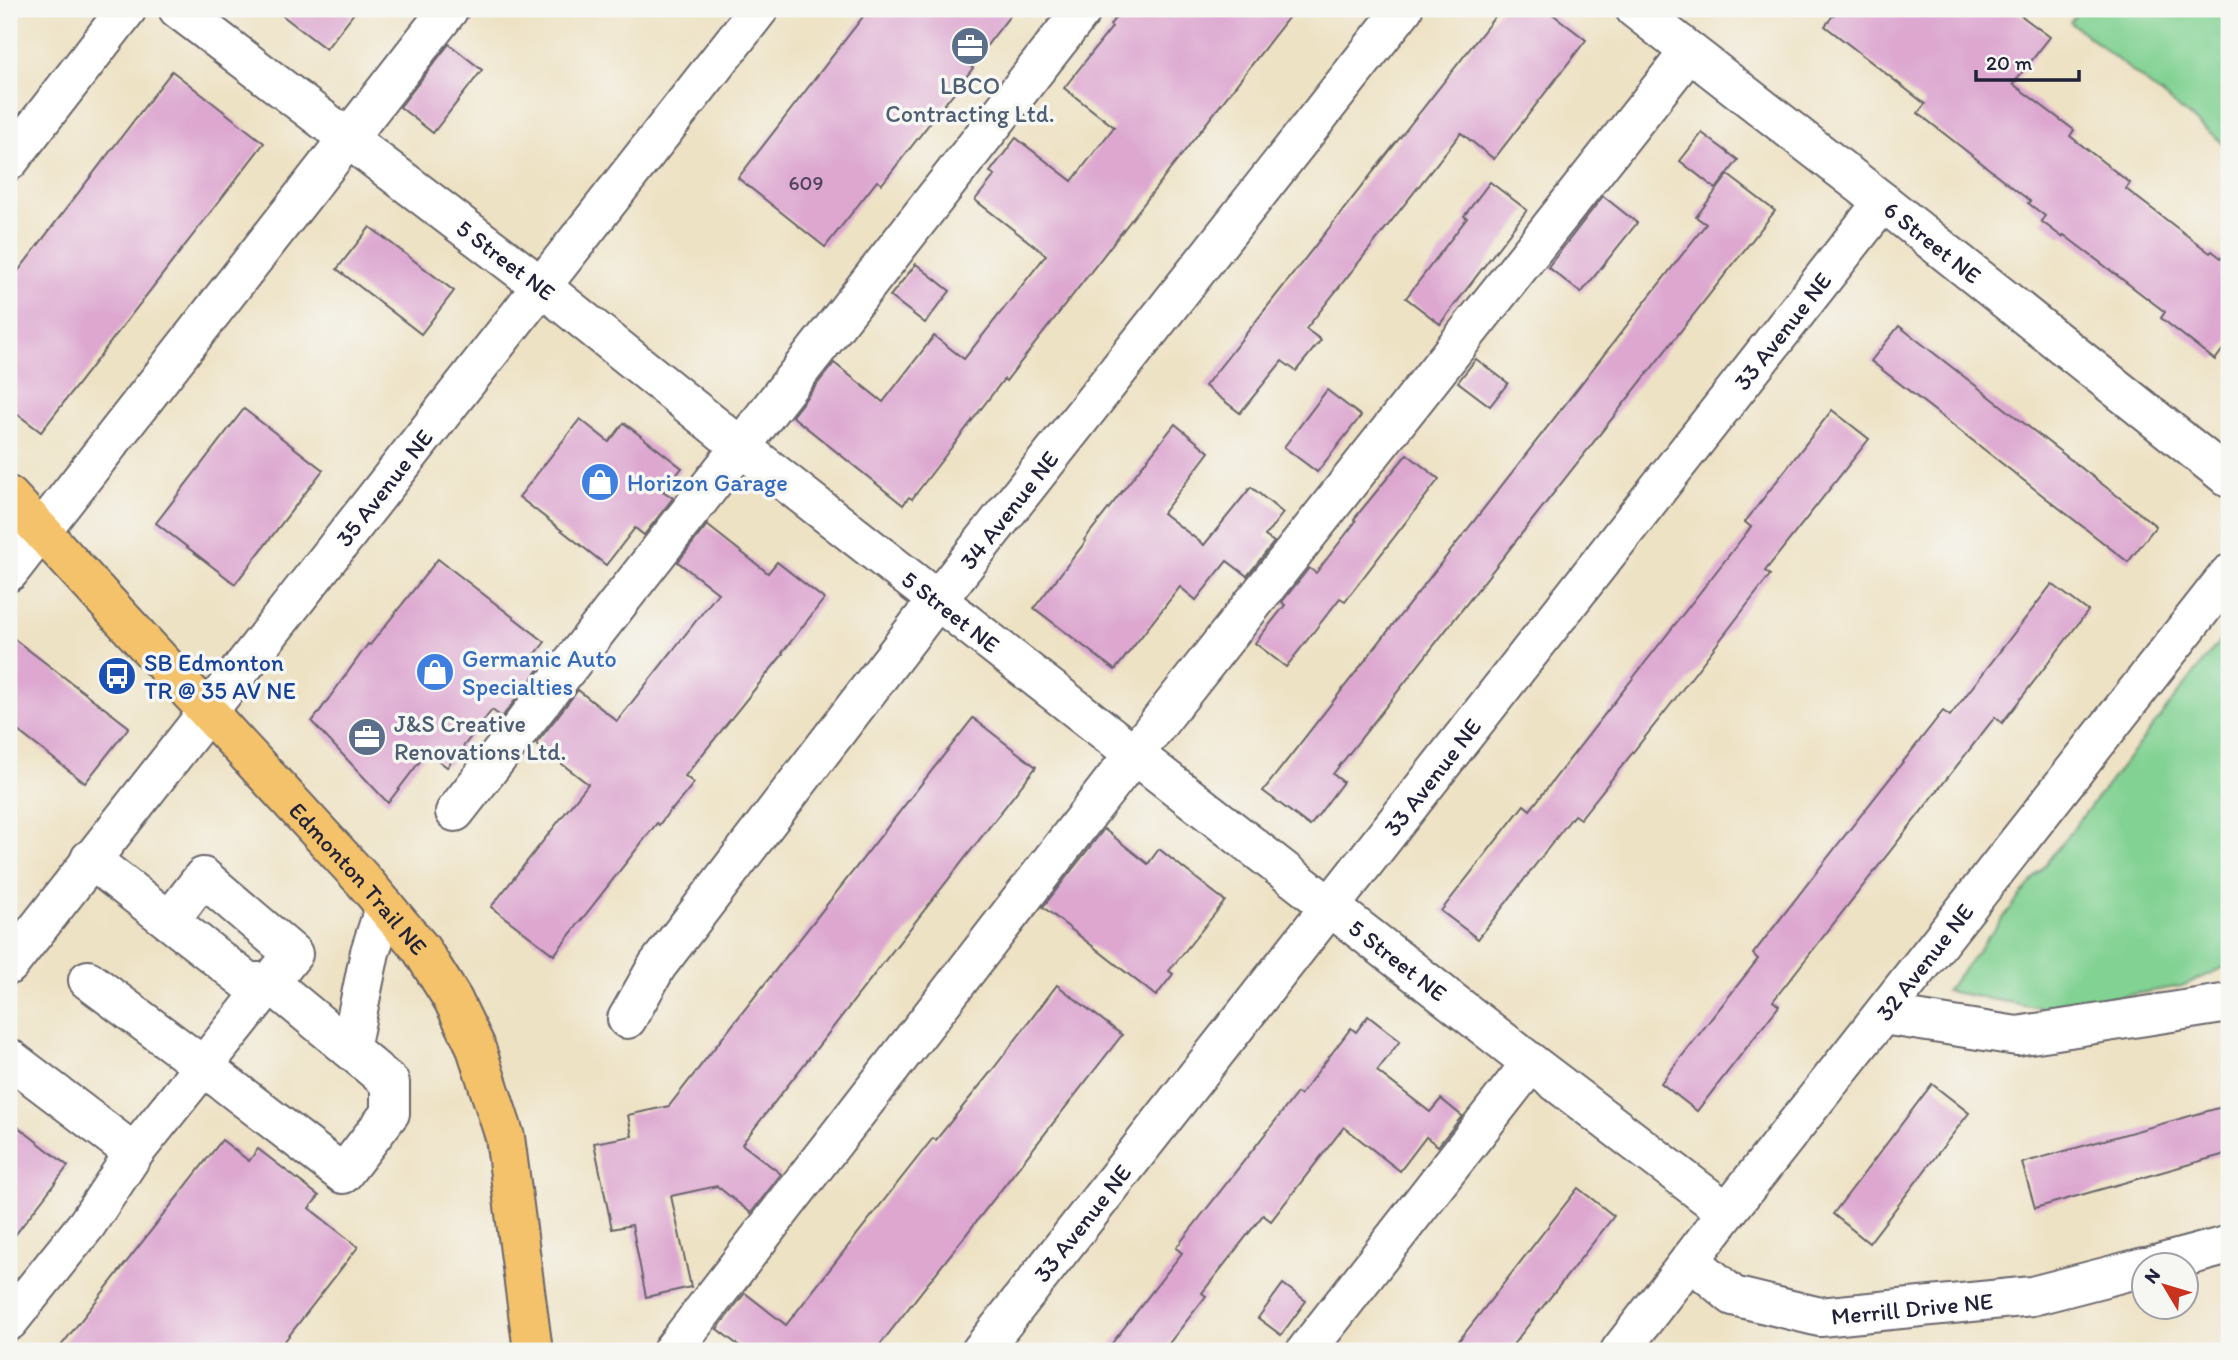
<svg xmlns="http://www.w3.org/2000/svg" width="2238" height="1360" font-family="Itim,sans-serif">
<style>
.green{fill:#82d293;stroke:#527a67;stroke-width:2}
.building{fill:#dda7d0}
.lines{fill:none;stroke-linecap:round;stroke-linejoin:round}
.minor-casing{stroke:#69656b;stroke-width:42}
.major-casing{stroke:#69656b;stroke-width:42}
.minor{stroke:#fff;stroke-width:38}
.major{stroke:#f4c26a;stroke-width:38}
.labels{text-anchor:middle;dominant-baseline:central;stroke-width:7;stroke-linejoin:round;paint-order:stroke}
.number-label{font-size:21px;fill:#514360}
.service-label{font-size:24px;fill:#4e5e75;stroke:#f6f6f2}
.street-label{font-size:24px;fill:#22223b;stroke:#f6f6f2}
.shop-label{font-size:24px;fill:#366cbe;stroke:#f6f6f2;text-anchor:start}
.transit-label{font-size:24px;fill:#164399;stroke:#f6f6f2;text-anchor:start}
</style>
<rect width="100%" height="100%" fill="#f6f6f2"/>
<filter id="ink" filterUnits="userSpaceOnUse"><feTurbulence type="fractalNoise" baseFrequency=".0143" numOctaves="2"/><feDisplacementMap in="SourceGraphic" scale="14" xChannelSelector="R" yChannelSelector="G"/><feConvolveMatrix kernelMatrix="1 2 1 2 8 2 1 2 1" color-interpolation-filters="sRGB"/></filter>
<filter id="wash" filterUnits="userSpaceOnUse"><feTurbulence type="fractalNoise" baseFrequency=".00686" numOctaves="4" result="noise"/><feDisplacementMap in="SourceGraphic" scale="28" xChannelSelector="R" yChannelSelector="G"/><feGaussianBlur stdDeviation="1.57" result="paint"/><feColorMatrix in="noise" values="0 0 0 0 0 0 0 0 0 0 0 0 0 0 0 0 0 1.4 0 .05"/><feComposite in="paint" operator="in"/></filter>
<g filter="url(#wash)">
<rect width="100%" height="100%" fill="#eee2c4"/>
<g class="green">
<path d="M 2081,9 L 2229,9 L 2229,148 L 2070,22 Z"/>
<path d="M 2229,629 L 2229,965 L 2182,986 L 2046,1009 L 1946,991 Z"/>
</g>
<g id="blocks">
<g class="building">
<path d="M 274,9 L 357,9 L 326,49 Z"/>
<path d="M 869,9 L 1015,9 L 971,66 L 973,68 L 882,184 L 877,181 L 825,247 L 738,178 Z"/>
<path d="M 1122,9 L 1295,9 L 1006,381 L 1004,379 L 912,499 L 909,497 L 903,505 L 792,416 L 834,363 L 883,402 L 934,336 L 964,359 L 1046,255 L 975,200 L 995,175 L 990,172 L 1016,138 L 1072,181 L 1114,127 L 1064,88 L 1112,27 L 1110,25 Z"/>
<path d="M 1501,9 L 1546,9 L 1586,40 L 1494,159 L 1461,133 L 1306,329 L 1321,340 L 1296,371 L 1282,361 L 1240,413 L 1205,386 Z"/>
<path d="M 1838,9 L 2012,9 L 2050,37 L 2013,84 L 2074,130 L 2070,136 L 2130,183 L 2126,189 L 2210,253 L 2212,251 L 2229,264 L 2229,341 L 2215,360 L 2161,318 L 2165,312 L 2064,235 L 2062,237 L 2041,221 L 2045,216 L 2028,203 L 2030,201 L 1918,113 L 1925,104 L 1825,26 Z"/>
<path d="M 449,44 L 482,70 L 433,133 L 400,107 Z"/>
<path d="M 172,71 L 264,143 L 41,432 L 9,408 L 9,283 Z"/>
<path d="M 1702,133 L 1738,160 L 1716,189 L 1680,161 Z"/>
<path d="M 1728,175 L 1775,211 L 1333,774 L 1343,782 L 1310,826 L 1263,791 L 1706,224 L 1696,217 Z"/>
<path d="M 1490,182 L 1527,210 L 1440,324 L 1406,298 L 1467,218 L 1464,216 Z"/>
<path d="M 1603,196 L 1637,223 L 1581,293 L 1548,267 Z"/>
<path d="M 370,227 L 454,291 L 421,334 L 337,269 Z"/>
<path d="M 916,264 L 950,291 L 925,323 L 890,296 Z"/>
<path d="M 1899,326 L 2156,526 L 2128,562 L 1871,361 Z"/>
<path d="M 1476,359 L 1508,383 L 1490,406 L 1458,382 Z"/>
<path d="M 1327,390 L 1361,416 L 1317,472 L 1284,447 Z"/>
<path d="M 244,409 L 323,470 L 235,584 L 156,523 Z"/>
<path d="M 1832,410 L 1869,439 L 1765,571 L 1770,575 L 1668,708 L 1580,819 L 1574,815 L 1478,939 L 1441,911 L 1524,805 L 1530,810 L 1751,527 L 1745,522 Z"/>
<path d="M 580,419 L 609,442 L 624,423 L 682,468 L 663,491 L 673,498 L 644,535 L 635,528 L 606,565 L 519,497 Z"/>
<path d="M 1175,424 L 1209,452 L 1163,513 L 1204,545 L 1251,487 L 1283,513 L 1265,536 L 1274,542 L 1247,576 L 1227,561 L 1196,600 L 1180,587 L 1115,670 L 1034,608 L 1086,541 L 1084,540 Z"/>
<path d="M 1407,454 L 1439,479 L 1345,601 L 1340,598 L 1286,667 L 1255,643 L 1285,605 L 1282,602 L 1309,568 L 1316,573 L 1356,521 L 1354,519 Z"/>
<path d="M 707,525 L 768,573 L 777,562 L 824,599 L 782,653 L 783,654 L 685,776 L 694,783 L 672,810 L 671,809 L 659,825 L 657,823 L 554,955 L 491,907 L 588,784 L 536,744 L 578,690 L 617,721 L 718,593 L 678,562 Z"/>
<path d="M 438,559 L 545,642 L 534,656 L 544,663 L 502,717 L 492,710 L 447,767 L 427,752 L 388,803 L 312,722 L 368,644 L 370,645 Z"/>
<path d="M 2052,584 L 2088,611 L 2002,723 L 1995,717 L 1773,1001 L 1779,1006 L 1697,1111 L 1661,1083 L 1758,959 L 1753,954 L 1839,843 L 1943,711 L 1950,716 Z"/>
<path d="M 9,635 L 129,727 L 85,783 L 9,724 Z"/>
<path d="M 973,718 L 1036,767 L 742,1144 L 781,1174 L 751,1213 L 717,1186 L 671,1196 L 691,1287 L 646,1297 L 632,1225 L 612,1229 L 594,1143 L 632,1136 L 628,1115 L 669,1106 Z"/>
<path d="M 1104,829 L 1148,864 L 1159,849 L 1225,901 L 1169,971 L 1173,974 L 1156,996 L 1043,907 Z"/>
<path d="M 1057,985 L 1122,1035 L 875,1351 L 746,1351 L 717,1329 L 745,1293 L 786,1325 L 933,1138 L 936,1140 L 994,1068 Z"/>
<path d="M 1368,1016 L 1400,1041 L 1377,1071 L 1430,1112 L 1441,1099 L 1462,1116 L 1438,1146 L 1426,1137 L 1400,1171 L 1344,1127 L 1271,1221 L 1263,1215 L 1202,1293 L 1206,1296 L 1163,1351 L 1106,1351 L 1182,1253 L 1176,1248 L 1297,1093 L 1300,1095 L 1351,1028 L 1356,1032 Z"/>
<path d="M 1932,1084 L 1969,1113 L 1869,1243 L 1833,1214 Z"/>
<path d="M 2229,1105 L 2229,1153 L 2035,1208 L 2022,1163 Z"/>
<path d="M 9,1120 L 68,1166 L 9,1243 Z"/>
<path d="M 222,1140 L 249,1161 L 258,1149 L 319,1196 L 309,1208 L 358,1247 L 277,1351 L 57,1351 Z"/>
<path d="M 1578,1188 L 1614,1216 L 1508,1351 L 1451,1351 Z"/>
<path d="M 1283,1284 L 1306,1301 L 1281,1335 L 1258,1318 Z"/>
</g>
</g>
</g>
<g filter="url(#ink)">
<use href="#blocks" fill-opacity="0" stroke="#69656b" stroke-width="2"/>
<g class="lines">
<defs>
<g id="minor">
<path id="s1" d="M 178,9 L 541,286 L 741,447 L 1134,754 L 1531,1063 L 1727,1212"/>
<path id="s2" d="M 1635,9 L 1883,202 L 2229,478"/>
<path d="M 9,161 L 127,9"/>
<path d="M 9,572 L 449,9"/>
<path d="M 455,812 L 1083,9"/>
<path d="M 90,859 L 248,982 L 269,982 L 350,1049 L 370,952 L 385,906"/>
<path id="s3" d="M 9,965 L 759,9"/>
<path d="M 88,980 L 203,1066 L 343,1174 L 390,1113 L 390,1083 L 350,1049"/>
<path d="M 1883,1015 L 2017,1036 L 2229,1003"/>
<path id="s4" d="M 627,1019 L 657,966 L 938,599 L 1403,9"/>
<path d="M 9,1058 L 134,1153 L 293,954 L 203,877 L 170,920"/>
<path id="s5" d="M 1690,1260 L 1733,1296 L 1820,1317 L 2032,1296 L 2144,1267"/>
<path d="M 2151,1266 L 2229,1245"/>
<path d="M 9,1321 L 87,1224 L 134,1153"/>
<path d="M 672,1351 L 1134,754 L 1689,52"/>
<path id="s6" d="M 981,1351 L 1883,202"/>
<path d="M 1306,1351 L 1531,1063"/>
<path id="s7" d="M 1620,1351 L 1727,1212 L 2229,574"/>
</g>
<g id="major">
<path id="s8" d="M 9,496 L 362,879 L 421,949 L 453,1000 L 475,1045 L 505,1137 L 533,1351"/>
</g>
</defs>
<use href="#minor" class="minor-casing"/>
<use href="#major" class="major-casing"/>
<use href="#minor" class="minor"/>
<use href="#major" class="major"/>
</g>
</g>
<defs>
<symbol id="office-disc" viewBox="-11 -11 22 22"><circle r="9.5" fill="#5c6f8a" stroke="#f6f6f2"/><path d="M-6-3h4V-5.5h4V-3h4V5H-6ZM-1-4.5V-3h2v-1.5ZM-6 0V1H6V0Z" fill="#fff"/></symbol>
<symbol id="shop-disc" viewBox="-11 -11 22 22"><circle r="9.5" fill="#3f7fe0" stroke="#f6f6f2"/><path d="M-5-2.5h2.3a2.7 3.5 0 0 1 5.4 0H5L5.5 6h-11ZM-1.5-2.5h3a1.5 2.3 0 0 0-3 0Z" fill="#fff"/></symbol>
<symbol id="bus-disc" viewBox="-11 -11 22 22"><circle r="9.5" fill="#1a4fb4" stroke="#f6f6f2"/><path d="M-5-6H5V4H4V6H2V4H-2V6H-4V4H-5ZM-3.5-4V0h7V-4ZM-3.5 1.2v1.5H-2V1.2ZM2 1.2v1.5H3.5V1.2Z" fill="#fff"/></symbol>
</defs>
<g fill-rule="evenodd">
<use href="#office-disc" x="948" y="24" width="44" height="44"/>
<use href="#shop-disc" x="578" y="460" width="44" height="44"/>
<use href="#shop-disc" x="413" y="650" width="44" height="44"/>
<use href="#bus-disc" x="95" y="654" width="44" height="44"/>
<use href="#office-disc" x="345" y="715" width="44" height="44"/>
</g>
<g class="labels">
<g class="number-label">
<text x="806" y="182">609</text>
</g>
<g class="service-label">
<text x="970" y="85">LBCO<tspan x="970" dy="28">Contracting Ltd.</tspan></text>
<text x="394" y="723" text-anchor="start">J&amp;S Creative<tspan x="394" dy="28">Renovations Ltd.</tspan></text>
</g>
<g class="street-label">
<text stroke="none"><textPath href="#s2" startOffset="378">6 Street NE</textPath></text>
<text stroke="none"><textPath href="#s1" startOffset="413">5 Street NE</textPath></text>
<text stroke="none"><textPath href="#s6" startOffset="1297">33 Avenue NE</textPath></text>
<text stroke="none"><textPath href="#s3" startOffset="607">35 Avenue NE</textPath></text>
<text stroke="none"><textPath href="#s4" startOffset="637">34 Avenue NE</textPath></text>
<text stroke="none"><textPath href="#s1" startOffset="980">5 Street NE</textPath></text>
<text stroke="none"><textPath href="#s6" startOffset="730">33 Avenue NE</textPath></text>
<text stroke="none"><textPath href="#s8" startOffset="518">Edmonton Trail NE</textPath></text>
<text stroke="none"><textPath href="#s1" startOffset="1547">5 Street NE</textPath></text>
<text stroke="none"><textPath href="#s7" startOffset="494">32 Avenue NE</textPath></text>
<text stroke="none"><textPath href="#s6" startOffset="163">33 Avenue NE</textPath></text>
<text stroke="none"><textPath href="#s5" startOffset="238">Merrill Drive NE</textPath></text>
</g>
<g class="shop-label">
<text x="627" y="482">Horizon Garage</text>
<text x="462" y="658">Germanic Auto<tspan x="462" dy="28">Specialties</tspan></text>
</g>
<g class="transit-label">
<text x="144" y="662">SB Edmonton<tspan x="144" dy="28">TR @ 35 AV NE</tspan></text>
</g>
</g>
<rect width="2238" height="1360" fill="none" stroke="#f6f6f2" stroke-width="35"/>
<g transform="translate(2165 1286) rotate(308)"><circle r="33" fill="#f6f6f2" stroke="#a1a1a9" stroke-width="2"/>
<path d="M0-5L12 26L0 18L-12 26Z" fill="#c8321e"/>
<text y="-10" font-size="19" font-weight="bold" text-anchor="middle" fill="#22223b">N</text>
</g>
<path d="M1976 70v10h103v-10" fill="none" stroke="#22223b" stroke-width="3.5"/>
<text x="1986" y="70" font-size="21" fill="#22223b" stroke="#f6f6f2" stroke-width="5" paint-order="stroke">20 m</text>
</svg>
